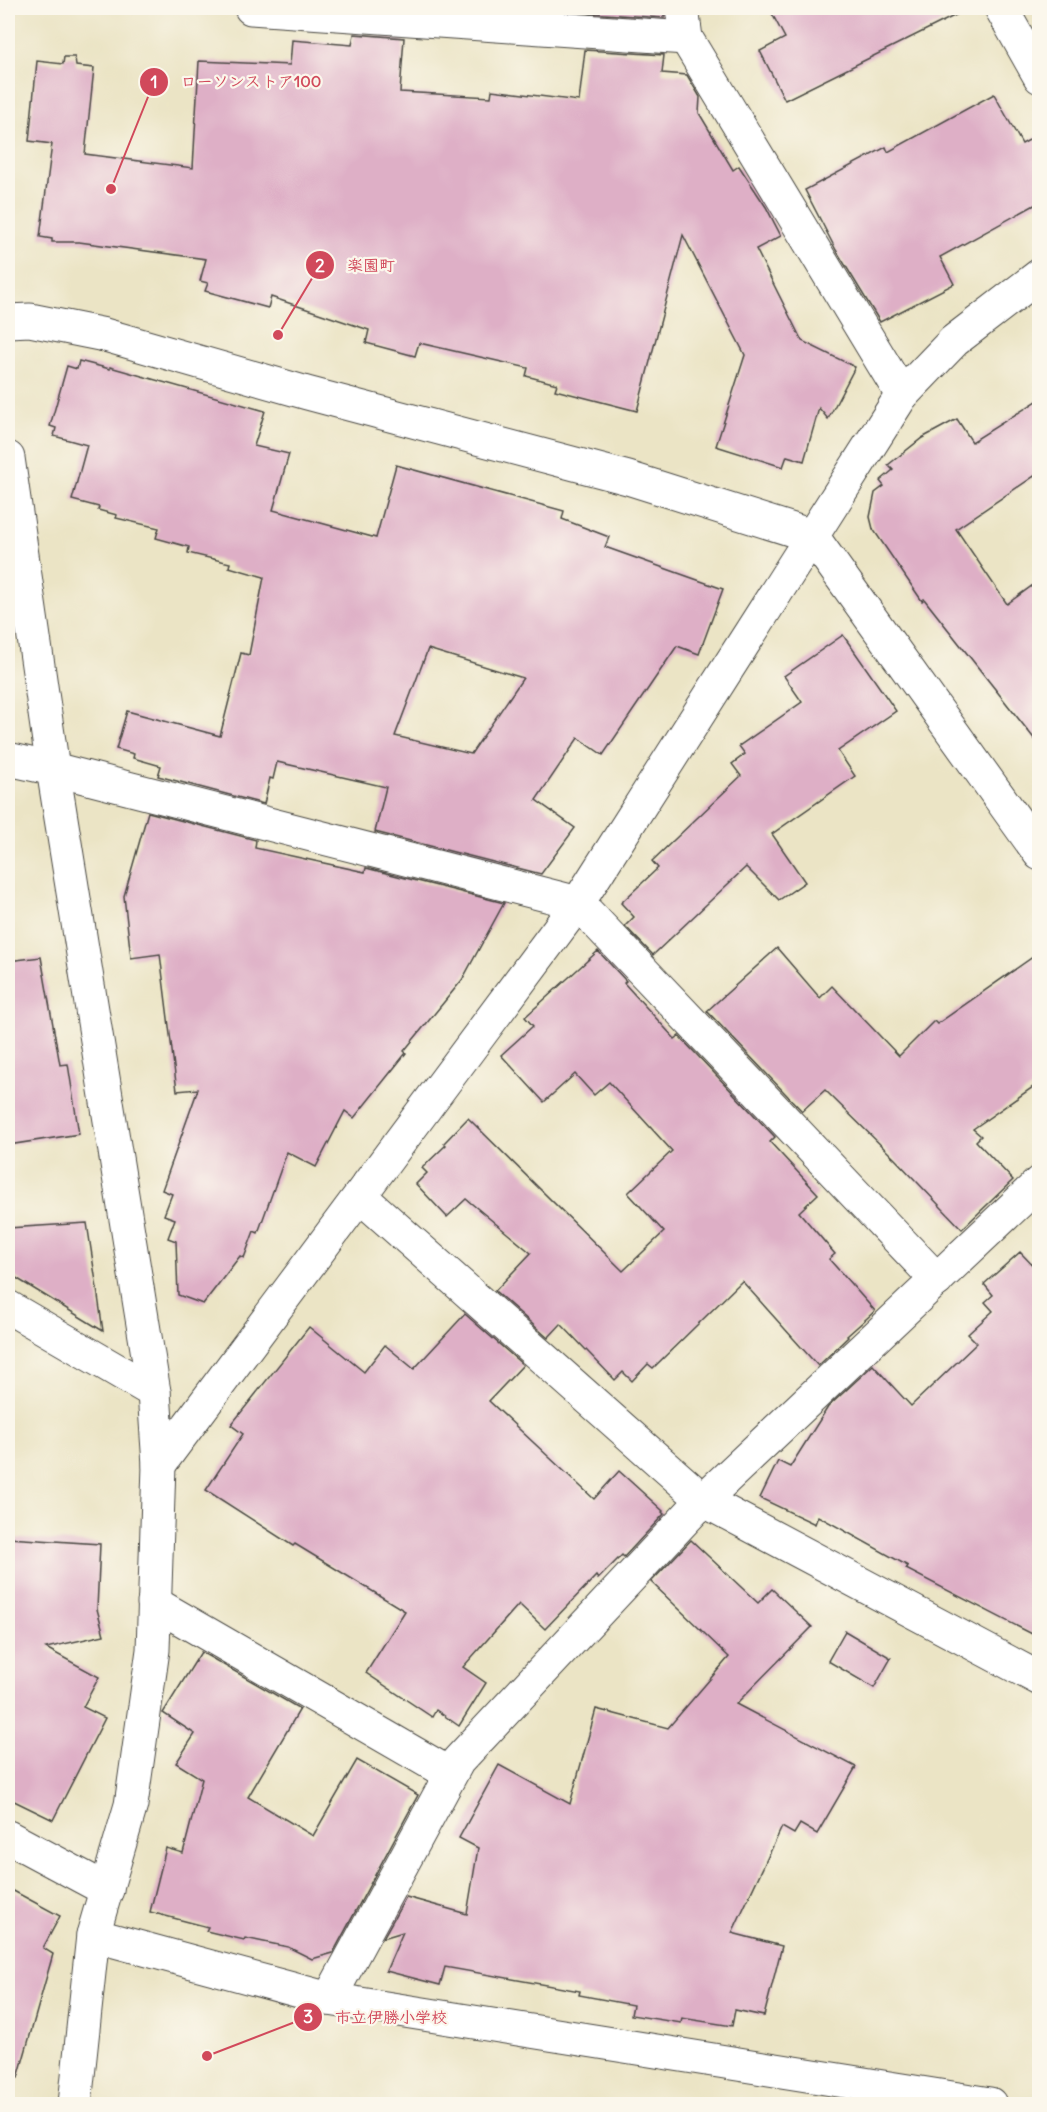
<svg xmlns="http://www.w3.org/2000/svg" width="1047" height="2112" font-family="Delius,'Klee One',sans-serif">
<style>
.building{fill:#deafc6;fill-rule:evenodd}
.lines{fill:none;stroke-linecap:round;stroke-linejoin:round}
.minor-casing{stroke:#484742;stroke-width:35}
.tertiary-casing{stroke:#484742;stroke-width:35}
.minor{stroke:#fff;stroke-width:33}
.tertiary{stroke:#fff;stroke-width:33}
.leader{fill:none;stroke:#d1495b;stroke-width:2}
.callout-dot{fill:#d1495b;stroke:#fbf7ec;stroke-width:2}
.mark-label{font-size:18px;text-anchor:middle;font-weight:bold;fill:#fff}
.callout-label{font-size:16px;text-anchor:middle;font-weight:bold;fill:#d1495b;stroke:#fbf7ec;stroke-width:4.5;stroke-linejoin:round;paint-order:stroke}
</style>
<rect width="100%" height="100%" fill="#fbf7ec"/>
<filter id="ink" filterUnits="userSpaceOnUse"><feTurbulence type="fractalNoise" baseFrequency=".0167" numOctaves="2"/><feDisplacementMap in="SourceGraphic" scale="12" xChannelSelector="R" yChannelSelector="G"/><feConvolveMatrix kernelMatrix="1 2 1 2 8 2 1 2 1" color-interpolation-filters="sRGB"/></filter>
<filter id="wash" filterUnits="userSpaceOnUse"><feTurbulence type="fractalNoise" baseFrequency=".008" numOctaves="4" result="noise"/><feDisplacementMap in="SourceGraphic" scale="24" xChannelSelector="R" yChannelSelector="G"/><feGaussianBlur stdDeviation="1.35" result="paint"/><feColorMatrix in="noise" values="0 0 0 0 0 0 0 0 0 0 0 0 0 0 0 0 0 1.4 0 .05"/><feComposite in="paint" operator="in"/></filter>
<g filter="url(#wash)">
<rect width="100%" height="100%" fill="#ebe4c5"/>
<g id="blocks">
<g class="building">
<path d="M 591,8 L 664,8 L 664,18 L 590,13 Z"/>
<path d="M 769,8 L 970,8 L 785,100 L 760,51 L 785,38 Z"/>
<path d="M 354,34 L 404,38 L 400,92 L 491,97 L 492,90 L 579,101 L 585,50 L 664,55 L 662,73 L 687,75 L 700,97 L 699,113 L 733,170 L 739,166 L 766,207 L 781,236 L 756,249 L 802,341 L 855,367 L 828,419 L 819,408 L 804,461 L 787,456 L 783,467 L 716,446 L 745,355 L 683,235 L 637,411 L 555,390 L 557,384 L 526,376 L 528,368 L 419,343 L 415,356 L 366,343 L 369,330 L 271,297 L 268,308 L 205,291 L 208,283 L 200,281 L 206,259 L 79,242 L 52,242 L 52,239 L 40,237 L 52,144 L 29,141 L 37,61 L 63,64 L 64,57 L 75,57 L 76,66 L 94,68 L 85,154 L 193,168 L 199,61 L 290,65 L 292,40 L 352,45 Z"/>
<path d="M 994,94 L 1022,144 L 1040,134 L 1040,202 L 940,257 L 954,284 L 880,322 L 836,250 L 805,190 L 886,147 L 888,152 Z"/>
<path d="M 79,361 L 110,369 L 110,367 L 265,411 L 254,446 L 289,454 L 273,510 L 376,538 L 396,465 L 564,511 L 562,519 L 609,537 L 605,547 L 723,589 L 699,654 L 677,646 L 603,755 L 578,738 L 536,800 L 575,828 L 541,874 L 375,832 L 386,787 L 277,762 L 273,779 L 270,778 L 264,804 L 158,776 L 161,766 L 133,758 L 134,754 L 116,749 L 127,711 L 220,736 L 241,653 L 249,655 L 264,577 L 229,567 L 230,563 L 188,553 L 189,547 L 156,538 L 159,528 L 116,518 L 117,515 L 98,510 L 99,507 L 72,500 L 87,445 L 54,436 L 56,428 L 50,426 L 67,366 L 77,369 ZM 428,649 L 523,678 L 471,754 L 395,736 Z"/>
<path d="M 1040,399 L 1040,472 L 956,529 L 1007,604 L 1040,580 L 1040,746 L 924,599 L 922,601 L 873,529 L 870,517 L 875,493 L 884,486 L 880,481 L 893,470 L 888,465 L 922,438 L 957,419 L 972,442 Z"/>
<path d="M 843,635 L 896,711 L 838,751 L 855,776 L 772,834 L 805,882 L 779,900 L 746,867 L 653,955 L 625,926 L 634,917 L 621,903 L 658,868 L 652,861 L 741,776 L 732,764 L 745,754 L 739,746 L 802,702 L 784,676 Z"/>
<path d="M 148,812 L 256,840 L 255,848 L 365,872 L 366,868 L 504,903 L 462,980 L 404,1051 L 406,1053 L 354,1118 L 345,1111 L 316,1167 L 287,1152 L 258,1233 L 254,1231 L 244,1258 L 240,1256 L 203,1304 L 178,1295 L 176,1241 L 168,1238 L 175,1219 L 164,1215 L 172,1194 L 162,1190 L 198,1089 L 177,1091 L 160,954 L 131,958 L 124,896 Z"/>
<path d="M 777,948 L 820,998 L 832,986 L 899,1056 L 934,1021 L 937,1024 L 1040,952 L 1040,1082 L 973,1129 L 981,1136 L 976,1141 L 1013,1180 L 962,1229 L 895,1159 L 825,1090 L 802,1111 L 707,1011 Z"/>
<path d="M 598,951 L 626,981 L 624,983 L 675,1039 L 679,1036 L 775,1137 L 770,1142 L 818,1194 L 799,1212 L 835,1254 L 829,1259 L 875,1311 L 847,1336 L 848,1337 L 818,1366 L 742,1281 L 653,1368 L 648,1364 L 632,1381 L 623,1372 L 615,1380 L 561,1324 L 548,1338 L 495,1291 L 531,1253 L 466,1199 L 447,1217 L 416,1184 L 427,1173 L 422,1168 L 446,1145 L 444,1143 L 468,1118 L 623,1271 L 664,1232 L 628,1193 L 672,1151 L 609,1082 L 594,1095 L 575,1074 L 544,1102 L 501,1055 L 533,1026 L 525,1017 Z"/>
<path d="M 41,957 L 60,1065 L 68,1064 L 79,1134 L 8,1145 L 8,961 Z"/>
<path d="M 87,1223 L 96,1282 L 103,1331 L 8,1273 L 8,1228 Z"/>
<path d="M 1020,1252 L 1040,1273 L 1040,1638 L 906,1569 L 908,1566 L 818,1516 L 815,1524 L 760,1498 L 778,1461 L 790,1467 L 828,1407 L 873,1365 L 911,1406 L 977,1343 L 968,1334 L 993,1311 L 985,1302 L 993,1295 L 984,1284 Z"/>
<path d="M 465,1314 L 523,1365 L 489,1401 L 594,1499 L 619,1471 L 663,1511 L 662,1512 L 664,1514 L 624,1557 L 622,1555 L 598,1579 L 596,1576 L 545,1629 L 519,1604 L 463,1667 L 486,1683 L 459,1726 L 436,1710 L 432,1717 L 366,1673 L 405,1611 L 295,1544 L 293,1546 L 206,1490 L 243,1434 L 231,1425 L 309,1327 L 364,1372 L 385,1345 L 414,1369 Z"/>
<path d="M 8,1538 L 100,1544 L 97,1609 L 104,1635 L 46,1648 L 99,1677 L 83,1707 L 105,1718 L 53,1820 L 8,1798 Z"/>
<path d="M 691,1540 L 758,1603 L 772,1589 L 812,1627 L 736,1704 L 856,1767 L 817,1834 L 800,1824 L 794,1834 L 782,1827 L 732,1933 L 782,1946 L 764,2016 L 735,2010 L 732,2026 L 682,2018 L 681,2023 L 631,2015 L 633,2005 L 579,1995 L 580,1991 L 445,1967 L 440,1985 L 386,1971 L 403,1932 L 383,1938 L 406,1897 L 467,1914 L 478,1848 L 459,1838 L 499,1765 L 570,1804 L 596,1709 L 668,1728 L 729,1657 L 651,1582 Z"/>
<path d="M 845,1631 L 891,1658 L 874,1688 L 828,1661 Z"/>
<path d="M 201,1652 L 300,1709 L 248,1797 L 313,1836 L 357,1760 L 418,1795 L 333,1953 L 312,1959 L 288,1947 L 245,1938 L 244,1940 L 206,1931 L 208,1927 L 150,1912 L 166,1848 L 183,1853 L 202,1779 L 176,1763 L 195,1734 L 163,1713 Z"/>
<path d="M 8,1888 L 60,1916 L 43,1948 L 53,1954 L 18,2078 L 8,2077 Z"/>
</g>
</g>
</g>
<g filter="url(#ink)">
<use href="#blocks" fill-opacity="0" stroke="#484742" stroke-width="1.5"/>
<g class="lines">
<defs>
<g id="minor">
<path d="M 251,8 L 686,38"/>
<path d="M 682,8 L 686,38 L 902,395"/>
<path d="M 1001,8 L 1040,77"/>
<path d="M 8,759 L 53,769 L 578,903 L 937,1280"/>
<path d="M 360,1196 L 703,1500 L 1040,1679"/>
<path d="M 8,1307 L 154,1392"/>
<path d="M 154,1603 L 450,1774"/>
<path d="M 8,1837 L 107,1890"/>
<path d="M 329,1999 L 458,1761 L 703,1500 L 1040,1182"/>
</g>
<g id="tertiary">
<path d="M 8,321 L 30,320 L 105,335 L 307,393 L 628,478 L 812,536 L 1040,854"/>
<path d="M 8,458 L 53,769 L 154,1392 L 159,1465 L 153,1650 L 131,1805 L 93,1935 L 75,2104"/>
<path d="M 159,1465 L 578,903 L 902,395 L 954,341 L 1040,275"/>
<path d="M 93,1935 L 329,1999 L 990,2104"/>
</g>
</defs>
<use href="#minor" class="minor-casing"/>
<use href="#tertiary" class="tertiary-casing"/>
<use href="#minor" class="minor"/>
<use href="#tertiary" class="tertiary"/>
</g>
</g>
<path class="leader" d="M111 189L154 82M278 335L320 265M207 2056L308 2017"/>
<g class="callout-dot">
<circle cx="111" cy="189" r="6"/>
<circle cx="278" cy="335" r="6"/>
<circle cx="207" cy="2056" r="6"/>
<circle cx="154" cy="82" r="15"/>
<circle cx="320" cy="265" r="15"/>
<circle cx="308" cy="2017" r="15"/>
</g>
<g class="mark-label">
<text x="154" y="88">1</text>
<text x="320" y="272">2</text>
<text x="308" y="2023">3</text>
</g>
<g class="callout-label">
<text x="251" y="87">ローソンストア100</text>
<text x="371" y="271">楽園町</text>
<text x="391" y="2023">市立伊勝小学校</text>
</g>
<rect width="1047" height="2112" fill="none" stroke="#fbf7ec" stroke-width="30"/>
</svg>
